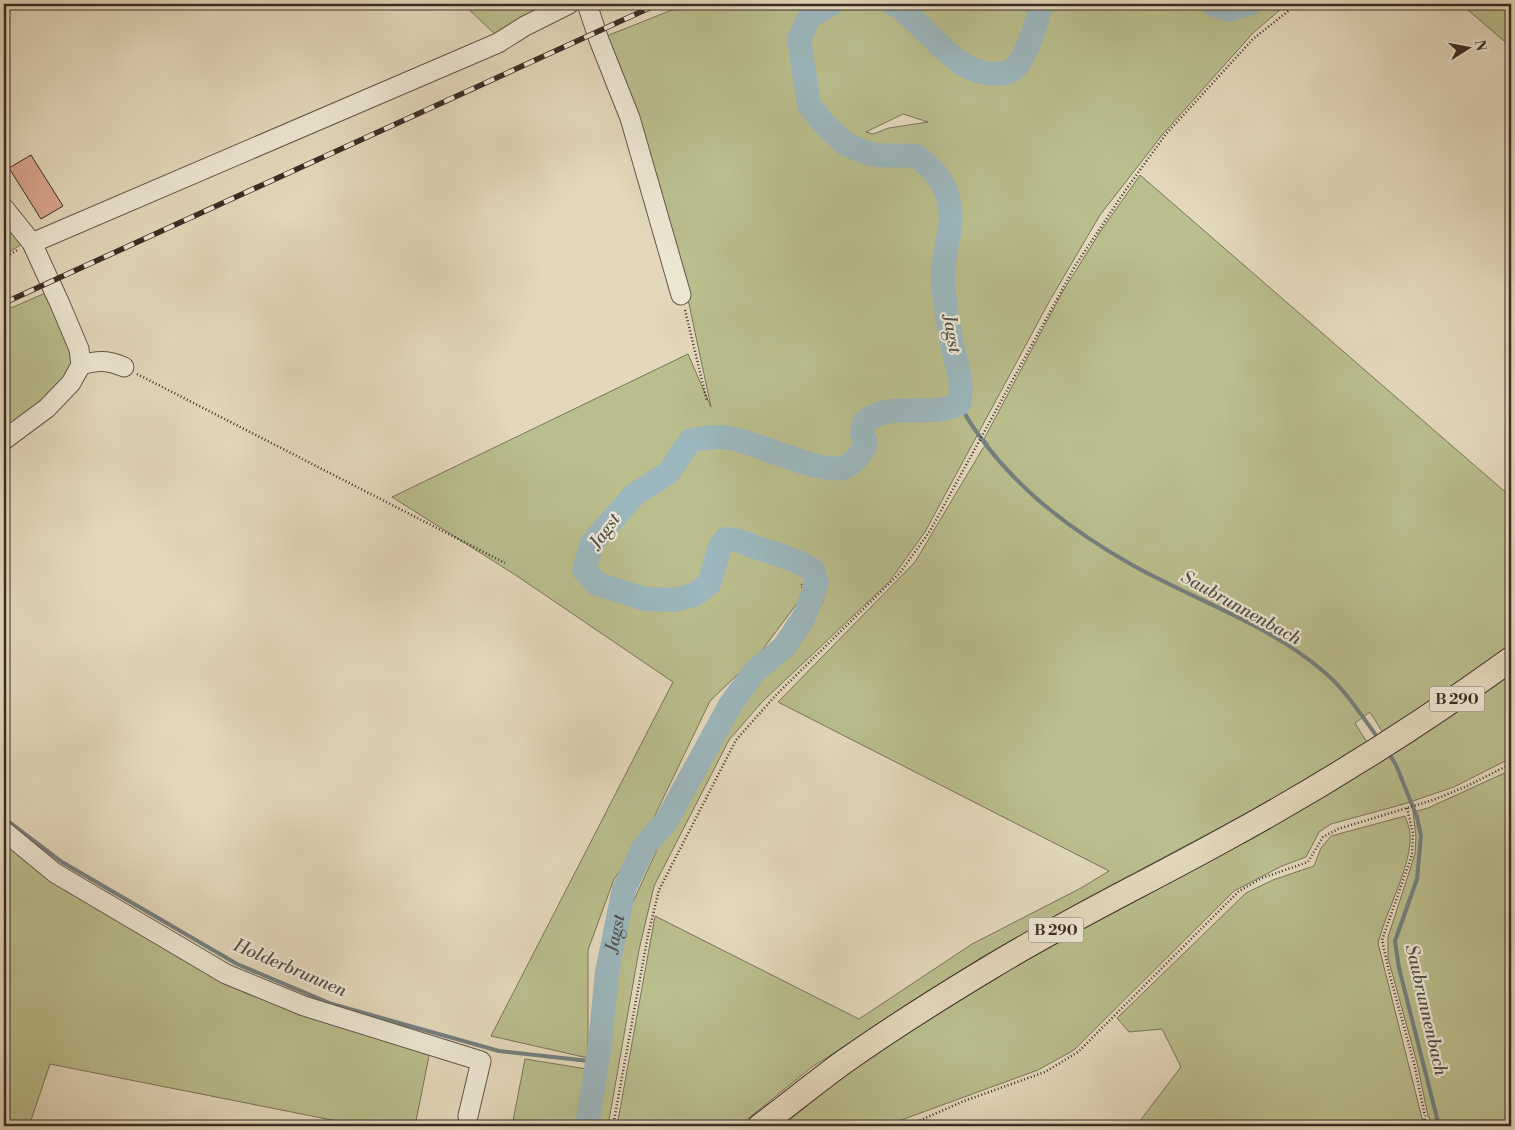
<svg xmlns="http://www.w3.org/2000/svg" width="1515" height="1130" font-family="'Libre Bodoni',serif">
<style>
.green{fill:#babd8c;stroke:#7a7459;fill-rule:evenodd}
.lines{fill:none;stroke-linecap:round;stroke-linejoin:round}
.stream{stroke:#757f80;stroke-width:4}
.river{stroke:#9bb6bc;stroke-width:24}
.building{fill:#d9a68d;stroke:#3b2c26}
.minor-casing{stroke:#65574b;stroke-width:21}
.major-casing{stroke:#3b2c26;stroke-width:26}
.path{stroke:#3b2c26;stroke-width:2.5;stroke-dasharray:1 2.5;stroke-linecap:butt}
.minor{stroke:#ede6d3;stroke-width:19}
.major{stroke:#e3d8bb;stroke-width:24}
.rail-casing{stroke:#3b2c26;stroke-width:5.5}
.rail{stroke:#ede6d3;stroke-width:4;stroke-dasharray:11;stroke-linecap:butt}
.labels{text-anchor:middle;dominant-baseline:central;stroke-width:4.5;stroke-linejoin:round;paint-order:stroke}
.shield{fill:#ede6d3;stroke:#70645a;stroke-width:1}
.shield-label{font-size:15px;font-weight:bold;fill:#3b2c26}
.water-label{font-size:18px;font-style:italic;fill:#534e4c;stroke:#ede6d3}
</style>
<rect width="100%" height="100%" fill="#e3d8bb"/>
<filter id="stains"><feTurbulence type="fractalNoise" baseFrequency=".004" numOctaves="4"/><feColorMatrix values="0 0 0 0 .2 0 0 0 0 .09 0 0 0 0 .02 0 0 0 .5 -.17"/></filter>
<radialGradient id="worn" r=".72"><stop offset=".6" stop-color="#630" stop-opacity="0"/><stop offset="1" stop-color="#630" stop-opacity=".3"/></radialGradient>
<g class="green">
<path d="M 463,4 L 555,4 L 497,36 Z"/>
<path d="M 687,4 L 1054,4 L 1062,9 L 1061,4 L 1287,4 L 1253,33 L 1163,134 L 1100,215 L 1049,302 L 925,532 L 889,582 L 762,702 L 729,740 L 654,886 L 639,950 L 608,1126 L 597,1126 L 611,1023 L 622,913 L 633,902 L 661,841 L 737,706 L 790,645 L 806,630 L 823,601 L 819,589 L 801,584 L 804,594 L 760,653 L 710,701 L 645,836 L 614,879 L 588,950 L 588,1058 L 491,1036 L 673,682 L 517,576 L 392,497 L 688,354 L 711,407 L 686,290 L 604,37 ZM 903,114 L 928,122 L 889,128 L 873,134 L 866,132 Z"/>
<path d="M 1461,4 L 1511,4 L 1511,47 Z"/>
<path d="M 1140,175 L 1511,497 L 1511,645 L 1383,733 L 1370,712 L 1355,723 L 1368,744 L 1279,796 L 1087,898 L 979,959 L 812,1067 L 739,1126 L 617,1126 L 655,916 L 859,1019 L 972,944 L 1081,888 L 1109,871 L 778,702 L 915,562 L 983,448 L 989,444 L 984,439 L 1063,291 L 1100,232 Z"/>
<path d="M 4,220 L 22,244 L 4,255 Z"/>
<path d="M 50,291 L 75,358 L 70,382 L 4,433 L 4,311 Z"/>
<path d="M 1511,664 L 1511,758 L 1454,787 L 1404,804 L 1331,824 L 1319,832 L 1306,857 L 1282,866 L 1234,891 L 1074,1050 L 1038,1070 L 885,1126 L 772,1126 L 864,1057 Z"/>
<path d="M 1511,770 L 1511,1126 L 1434,1126 L 1428,1116 L 1417,1063 L 1388,958 L 1388,937 L 1415,854 L 1416,837 L 1413,812 L 1428,808 Z"/>
<path d="M 1405,816 C 1407,822 1410,828 1410,835 C 1412,865 1386,911 1378,943 L 1424,1126 L 1136,1126 L 1181,1067 L 1162,1029 L 1129,1032 L 1117,1018 L 1246,893 L 1273,880 L 1314,866 L 1321,848 L 1331,836 Z"/>
<path d="M 4,837 L 52,877 L 143,936 L 236,984 L 430,1051 L 415,1126 L 362,1126 L 50,1064 L 29,1126 L 4,1126 Z"/>
<path d="M 525,1059 L 593,1070 L 583,1126 L 512,1126 Z"/>
</g>
<g class="lines">
<g class="stream">
<path d="M 959,404 C 999,476 1063,526 1134,566 C 1197,601 1268,624 1323,671 C 1345,689 1362,716 1378,738"/>
<path d="M 1388,752 L 1396,765 L 1417,817 L 1421,836 L 1417,879 L 1395,941 L 1399,968 L 1439,1126"/>
<path d="M 4,818 L 62,862 L 237,964 L 332,1004 L 499,1051 L 598,1062"/>
</g>
<g class="river">
<path d="M 893,4 L 899,6 C 919,24 938,45 958,61 C 972,71 996,79 1012,70 C 1026,61 1038,19 1041,4"/>
<path d="M 1212,4 L 1229,10 L 1249,4"/>
<path id="s1" d="M 587,1126 L 600,1044 L 607,972 L 624,889 L 644,847 L 667,820 L 730,705 L 755,671 L 784,647 L 804,617 L 817,583 L 813,570 C 791,557 778,555 755,547 C 744,543 737,539 726,539 L 720,546 L 709,584 L 694,595 L 674,600 L 645,599 L 597,584 L 584,570 L 592,543 L 634,495 L 668,473 L 691,440 C 704,438 717,436 730,438 C 758,443 817,473 842,468 C 854,465 861,453 866,444 L 862,433 L 864,422 C 891,400 928,419 959,404 C 964,381 956,366 952,344 C 948,323 943,298 943,276 C 943,249 956,225 948,197 C 943,179 931,168 917,156 L 873,155 L 847,145 L 825,125 L 809,105 L 799,39 L 810,16 L 831,4"/>
</g>
</g>
<path class="building" d="M 31,155 L 63,206 L 41,219 L 9,168 Z"/>
<g class="lines">
<defs>
<g id="minor">
<path d="M 587,4 L 599,40 L 630,118 L 681,295"/>
<path d="M 4,208 L 32,243 L 60,304 L 79,349 L 81,365 L 71,383 L 47,408 L 4,440"/>
<path d="M 32,243 L 498,43 L 525,26 L 569,4"/>
<path d="M 81,365 C 98,360 108,360 124,367"/>
<path d="M 4,831 L 55,873 L 226,974 L 304,1006 L 481,1061 L 468,1116"/>
</g>
<path id="major" d="M 760,1126 C 788,1105 816,1082 845,1061 C 892,1028 941,997 991,967 C 1068,920 1150,881 1229,837 C 1326,784 1421,724 1511,659"/>
</defs>
<use href="#minor" class="minor-casing"/>
<use href="#major" class="major-casing"/>
<g class="path">
<path d="M 4,258 L 19,249"/>
<path d="M 685,310 L 707,401"/>
<path d="M 137,374 L 505,563"/>
<path d="M 1407,808 L 1413,833 L 1412,855 L 1382,940 L 1390,976 L 1414,1063 L 1425,1116 L 1423,1126"/>
<path d="M 613,1126 L 648,935 L 659,890 L 736,740 L 776,695 L 899,574 L 930,531 L 1075,266 L 1127,188 L 1166,134 L 1253,39 L 1297,4"/>
<path d="M 907,1126 L 964,1101 L 1045,1072 L 1078,1052 L 1239,891 L 1262,878 L 1308,862 L 1323,837 L 1338,829 L 1433,800 L 1465,787 L 1511,764"/>
</g>
<use href="#minor" class="minor"/>
<use href="#major" class="major"/>
<defs>
<path id="rail" d="M 4,303 L 658,4"/>
</defs>
<use href="#rail" class="rail-casing"/>
<use href="#rail" class="rail"/>
</g>
<g class="labels">
<g class="shield">
<rect x="1429.5" y="686.5" width="55" height="25" rx="4"/>
<rect x="1028.5" y="917.5" width="55" height="25" rx="4"/>
</g>
<g class="shield-label">
<text x="1457" y="699">B 290</text>
<text x="1056" y="930">B 290</text>
</g>
<g class="water-label">
<text transform="translate(952 334) rotate(81)">Jagst</text>
<text transform="translate(605 531) rotate(-54)">Jagst</text>
<text transform="translate(1241 608) rotate(29)">Saubrunnenbach</text>
<text stroke="none"><textPath href="#s1" startOffset="195">Jagst</textPath></text>
<text transform="translate(290 968) rotate(23)">Holderbrunnen</text>
<text transform="translate(1426 1010) rotate(77)">Saubrunnenbach</text>
</g>
</g>
<rect width="1515" height="1130" fill="none" stroke="#e3d8bb" stroke-width="20"/>
<rect x="5" y="5" width="1505" height="1120" fill="none" stroke="#3b2c26" stroke-width="2.5"/>
<rect x="10" y="10" width="1495" height="1110" fill="none" stroke="#3b2c26"/>
<g transform="translate(1468 48) rotate(79)" stroke="#ede6d3" stroke-width="4" paint-order="stroke">
<path d="M0-4L9 19L0 12L-9 19Z" fill="#3b2c26"/>
<text y="-8" font-size="14" font-weight="bold" text-anchor="middle" fill="#3b2c26">N</text>
</g>
<rect width="100%" height="100%" filter="url(#stains)"/>
<rect width="100%" height="100%" fill="url(#worn)"/>
</svg>
